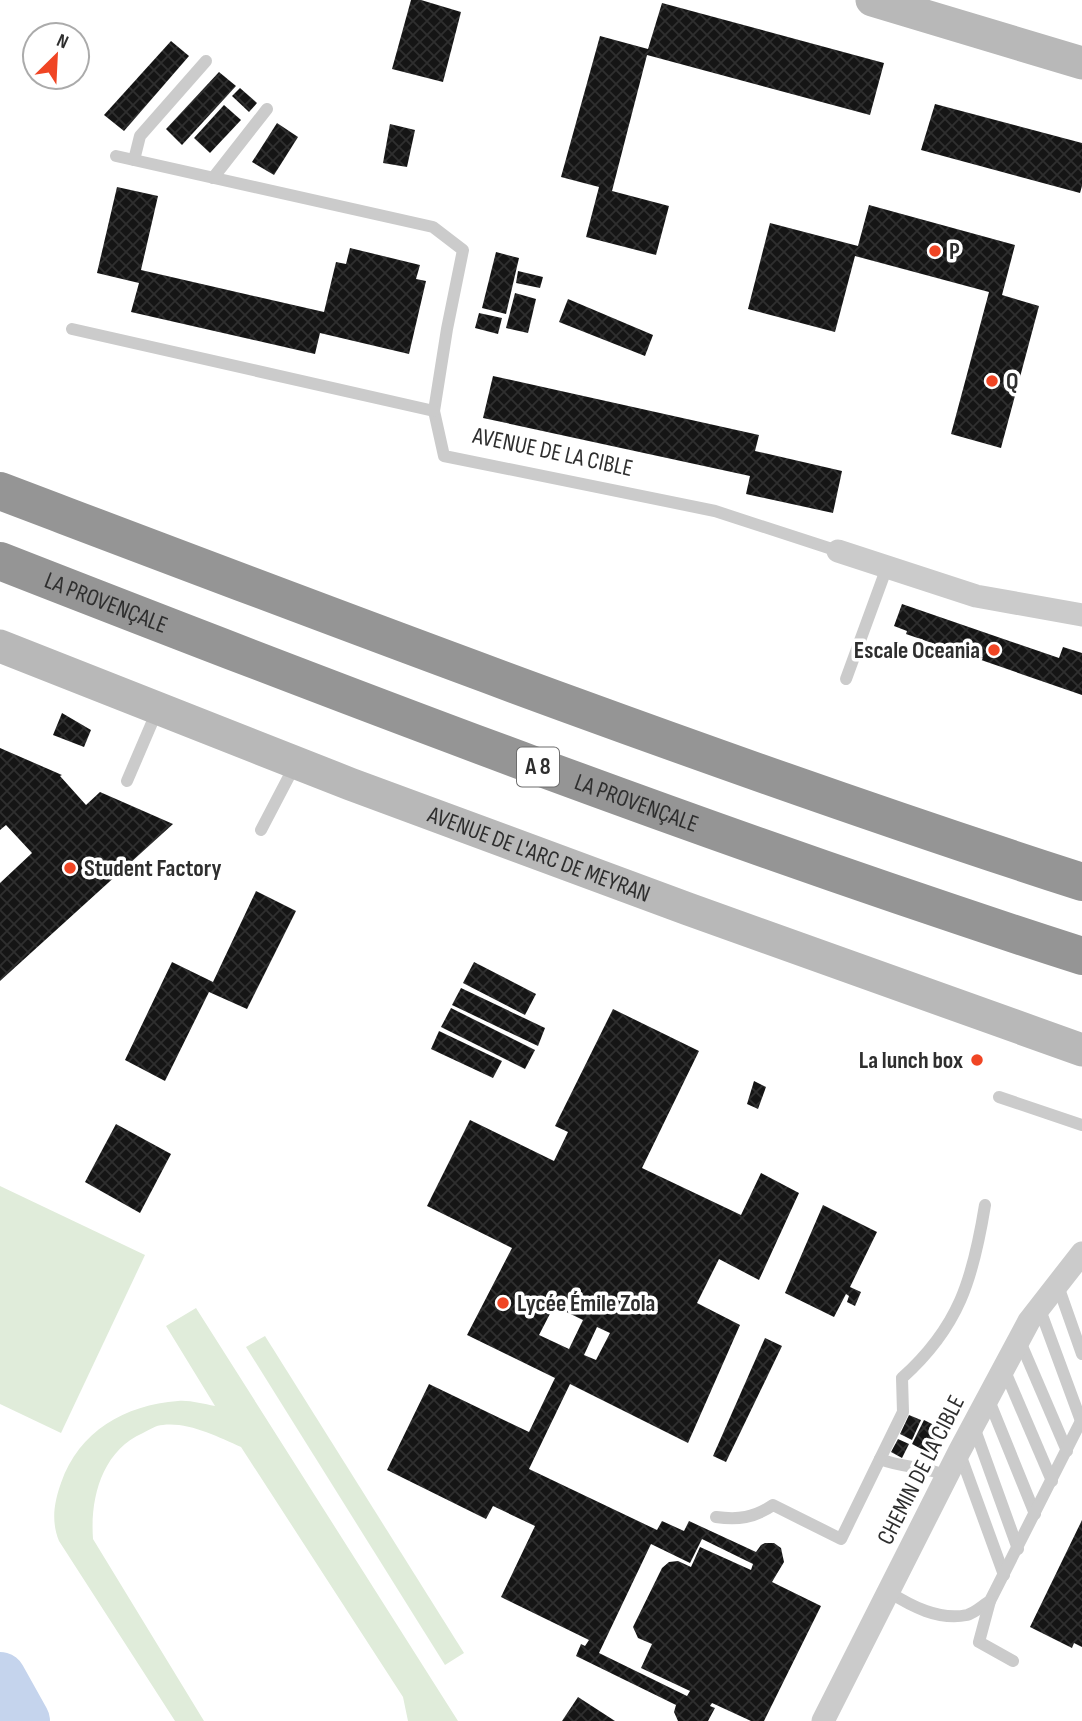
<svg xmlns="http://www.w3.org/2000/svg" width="1082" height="1721" font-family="'Sofia Sans Condensed',sans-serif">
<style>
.grass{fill:#e0ecda}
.park{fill:url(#park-tufts)}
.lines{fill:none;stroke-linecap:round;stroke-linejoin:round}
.river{stroke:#c5d4ed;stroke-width:52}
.building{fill:url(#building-cross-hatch);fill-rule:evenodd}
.service{stroke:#cbcbcb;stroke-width:12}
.minor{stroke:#cbcbcb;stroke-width:23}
.secondary{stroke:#b8b8b8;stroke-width:33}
.motorway{stroke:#959595;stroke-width:38}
.poi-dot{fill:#f04524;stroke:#fff;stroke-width:2.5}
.labels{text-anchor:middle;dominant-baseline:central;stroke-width:7;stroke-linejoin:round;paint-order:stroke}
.shield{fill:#fff;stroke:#6d6d6d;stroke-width:2}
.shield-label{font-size:23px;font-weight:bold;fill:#2e2e2e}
.poi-label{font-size:24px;font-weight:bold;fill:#2e2e2e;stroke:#fff;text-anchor:start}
.street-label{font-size:24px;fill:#2e2e2e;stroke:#fff}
</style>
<defs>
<pattern id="park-tufts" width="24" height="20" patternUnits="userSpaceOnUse" patternTransform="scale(1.75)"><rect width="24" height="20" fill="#e0ecda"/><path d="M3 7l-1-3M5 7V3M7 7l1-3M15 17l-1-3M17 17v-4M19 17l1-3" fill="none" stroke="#c0cbbb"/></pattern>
<pattern id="building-cross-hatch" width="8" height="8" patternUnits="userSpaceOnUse" patternTransform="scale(1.75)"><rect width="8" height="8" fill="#151515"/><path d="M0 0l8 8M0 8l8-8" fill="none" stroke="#2f2f2f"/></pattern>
</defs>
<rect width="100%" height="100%" fill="#fff"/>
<g class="grass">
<path d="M 0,1186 L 145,1255 L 61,1433 L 0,1404 Z"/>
<path d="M 196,1308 L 458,1721 L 408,1721 L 403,1697 L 241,1447 C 218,1437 189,1422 163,1425 C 156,1425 149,1430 143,1433 C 102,1451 90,1498 93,1539 L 204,1721 L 175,1721 L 59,1541 C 51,1521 54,1503 61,1483 C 79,1431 125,1405 178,1401 C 190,1400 203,1404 215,1406 L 166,1326 Z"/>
<path d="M 265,1336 L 464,1653 L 445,1665 L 246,1347 Z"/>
</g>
<path class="park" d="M 0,1678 L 24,1721 L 0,1721 Z"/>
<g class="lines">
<path class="river" d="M 0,1678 L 24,1721"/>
</g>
<g class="building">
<path d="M 411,0 L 421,0 L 461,12 L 443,82 L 392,69 Z"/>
<path d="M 662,3 L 884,63 L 870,115 L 647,55 L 612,191 L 669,206 L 656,255 L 586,237 L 599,187 L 561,177 L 600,36 L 648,49 Z"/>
<path d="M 171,41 L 189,56 L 124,131 L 104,115 Z"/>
<path d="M 219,72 L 236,86 L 182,145 L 166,129 Z"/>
<path d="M 240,88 L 257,103 L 249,112 L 232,96 Z"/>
<path d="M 935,104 L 1082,143 L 1082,186 L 1080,193 L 921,150 Z"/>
<path d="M 224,105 L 241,120 L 210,153 L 194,138 Z"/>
<path d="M 277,123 L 298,137 L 274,175 L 252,162 Z"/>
<path d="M 390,124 L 415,130 L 407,167 L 383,163 Z"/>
<path d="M 117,187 L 158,196 L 141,270 L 324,312 L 336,262 L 346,264 L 350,248 L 420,265 L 416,279 L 426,281 L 409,354 L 320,333 L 315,354 L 131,312 L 139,283 L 97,273 Z"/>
<path d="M 869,205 L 1015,245 L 1002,295 L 1039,306 L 1001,448 L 951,434 L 989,292 L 855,256 L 835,332 L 748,309 L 770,223 L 858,246 Z"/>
<path d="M 496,252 L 519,258 L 506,314 L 482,308 Z"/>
<path d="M 518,271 L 543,277 L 540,288 L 516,283 Z"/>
<path d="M 515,293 L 536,299 L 528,333 L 506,328 Z"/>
<path d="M 568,299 L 653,335 L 645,356 L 559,322 Z"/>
<path d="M 479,313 L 502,318 L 498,334 L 475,328 Z"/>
<path d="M 493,376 L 759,435 L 755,451 L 842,471 L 833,513 L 746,494 L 750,476 L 483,418 Z"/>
<path d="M 902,604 L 1059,658 L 1063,647 L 1082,653 L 1082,695 L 906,634 L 907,631 L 894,626 Z"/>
<path d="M 62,713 L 91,730 L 84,747 L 53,735 Z"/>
<path d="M 0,748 L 62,775 L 60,776 L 86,805 L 100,792 L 173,824 L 0,981 L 0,883 L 32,853 L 6,825 L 0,830 Z"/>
<path d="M 256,891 L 296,911 L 247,1009 L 209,992 L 165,1081 L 125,1060 L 172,962 L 213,982 Z"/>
<path d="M 474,962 L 536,994 L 525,1015 L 463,983 Z"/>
<path d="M 461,988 L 545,1028 L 538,1046 L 452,1005 Z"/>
<path d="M 451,1008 L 535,1050 L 525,1069 L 441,1027 Z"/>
<path d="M 613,1009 L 699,1051 L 642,1168 L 741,1215 L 761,1173 L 799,1193 L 759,1280 L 719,1259 L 697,1303 L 740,1325 L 688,1443 L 570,1384 L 529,1469 L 657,1530 L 662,1521 L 684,1531 L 689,1521 L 756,1552 L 761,1545 L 765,1543 L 774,1543 L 781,1548 L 784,1562 L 772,1582 L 821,1606 L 764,1721 L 751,1721 L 712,1703 L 710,1706 L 715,1708 L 708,1721 L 678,1721 L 674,1712 L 676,1705 L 576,1656 L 581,1644 L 585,1646 L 589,1640 L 501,1597 L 535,1526 L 493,1506 L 486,1519 L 387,1470 L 429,1384 L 529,1432 L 555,1378 L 467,1335 L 512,1248 L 427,1206 L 470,1120 L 554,1161 L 568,1132 L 555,1126 ZM 554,1306 L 583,1320 L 569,1349 L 539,1335 ZM 597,1327 L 610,1333 L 596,1360 L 584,1355 ZM 702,1539 L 751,1563 L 753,1564 L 751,1570 L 700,1547 L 691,1567 L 678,1561 L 669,1562 L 662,1568 L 633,1627 L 638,1638 L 652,1644 L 641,1668 L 690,1691 L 687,1696 L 599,1653 L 651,1544 L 690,1563 Z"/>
<path d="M 439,1031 L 502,1061 L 493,1078 L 431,1049 Z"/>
<path d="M 754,1081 L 766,1087 L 758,1109 L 747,1104 Z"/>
<path d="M 116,1124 L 171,1154 L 140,1213 L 85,1182 Z"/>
<path d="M 823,1205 L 877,1232 L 850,1287 L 861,1292 L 855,1306 L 847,1302 L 849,1296 L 846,1294 L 834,1317 L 785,1293 Z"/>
<path d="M 765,1338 L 782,1346 L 726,1462 L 713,1456 Z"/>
<path d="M 909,1415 L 921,1420 L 912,1440 L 900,1434 Z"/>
<path d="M 924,1420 L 940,1428 L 929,1453 L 912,1444 Z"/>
<path d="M 898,1439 L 909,1444 L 902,1458 L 891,1452 Z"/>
<path d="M 1082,1520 L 1082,1647 L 1074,1643 L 1072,1648 L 1030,1627 Z"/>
<path d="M 578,1697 L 615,1721 L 562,1721 Z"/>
</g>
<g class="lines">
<g class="service">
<path d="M 116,156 L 433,227 L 463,250 L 447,329 L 434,411 L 444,456 L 715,511 L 838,551"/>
<path d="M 134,160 L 140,136 L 206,61"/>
<path d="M 213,178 L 267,109"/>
<path d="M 72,329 L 434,411"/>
<path d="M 846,679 L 887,567"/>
<path d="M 127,781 L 157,711"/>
<path d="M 261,830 L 296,763"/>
<path d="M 999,1097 L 1082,1125"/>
<path d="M 1057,1283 L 1082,1354"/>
<path d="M 1039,1307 L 1081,1421"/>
<path d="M 1019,1339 L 1067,1451"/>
<path d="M 1004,1369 L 1052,1481"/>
<path d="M 988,1398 L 1035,1514"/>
<path d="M 974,1427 L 1018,1549"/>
<path d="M 960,1454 L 1004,1575"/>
<path d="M 947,1476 C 926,1466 902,1468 880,1459 L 903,1412 L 902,1378 C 959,1327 973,1279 985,1205"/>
<path d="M 716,1517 C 738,1520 754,1518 773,1505 L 841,1539 L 880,1459"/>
<path d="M 889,1592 C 911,1606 939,1621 967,1615 C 975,1613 983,1605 990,1601 L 1082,1419"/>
<path d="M 990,1601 L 979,1642 L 1013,1661"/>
</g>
<g class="minor">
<path d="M 838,551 L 976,596 L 1082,615"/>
<path d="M 823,1721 L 959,1452 L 1029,1321 L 1082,1253"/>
</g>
<g class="secondary">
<path d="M 872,0 L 1082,63"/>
<path id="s1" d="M 0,646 L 350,784 L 688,909 L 1082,1050"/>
</g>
<g class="motorway">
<path d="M 0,491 C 359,627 717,764 1082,882"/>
<path id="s2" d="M 0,561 C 358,701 716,838 1082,956"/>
</g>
</g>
<g class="poi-dot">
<circle cx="935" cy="251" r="7"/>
<circle cx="992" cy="381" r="7"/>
<circle cx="994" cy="650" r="7"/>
<circle cx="70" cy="868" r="7"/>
<circle cx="977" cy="1060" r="7"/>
<circle cx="503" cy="1303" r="7"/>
</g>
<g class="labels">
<rect class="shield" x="517" y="747.5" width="42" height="39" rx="5"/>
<g class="shield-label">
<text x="538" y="767">A 8</text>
</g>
<g class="poi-label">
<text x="949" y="251">P</text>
<text x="1006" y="381">Q</text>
<text x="980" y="650" text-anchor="end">Escale Oceania</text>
<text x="84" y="868">Student Factory</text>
<text x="963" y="1060" text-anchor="end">La lunch box</text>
<text x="517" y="1303">Lycée Émile Zola</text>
</g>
<g class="street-label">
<text transform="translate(553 452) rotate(12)">AVENUE DE LA CIBLE</text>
<text stroke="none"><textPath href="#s2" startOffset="114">LA PROVENÇALE</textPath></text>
<text stroke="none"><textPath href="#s2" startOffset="681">LA PROVENÇALE</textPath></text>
<text stroke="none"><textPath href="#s1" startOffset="578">AVENUE DE L'ARC DE MEYRAN</textPath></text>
<text transform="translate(921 1470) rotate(-63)">CHEMIN DE LA CIBLE</text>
</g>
</g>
<g transform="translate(56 56) rotate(24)"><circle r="33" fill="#ffffff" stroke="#ababab" stroke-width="2"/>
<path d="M0-5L12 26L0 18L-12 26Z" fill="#f04524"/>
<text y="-10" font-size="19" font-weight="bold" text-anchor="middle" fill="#2e2e2e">N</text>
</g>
</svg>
